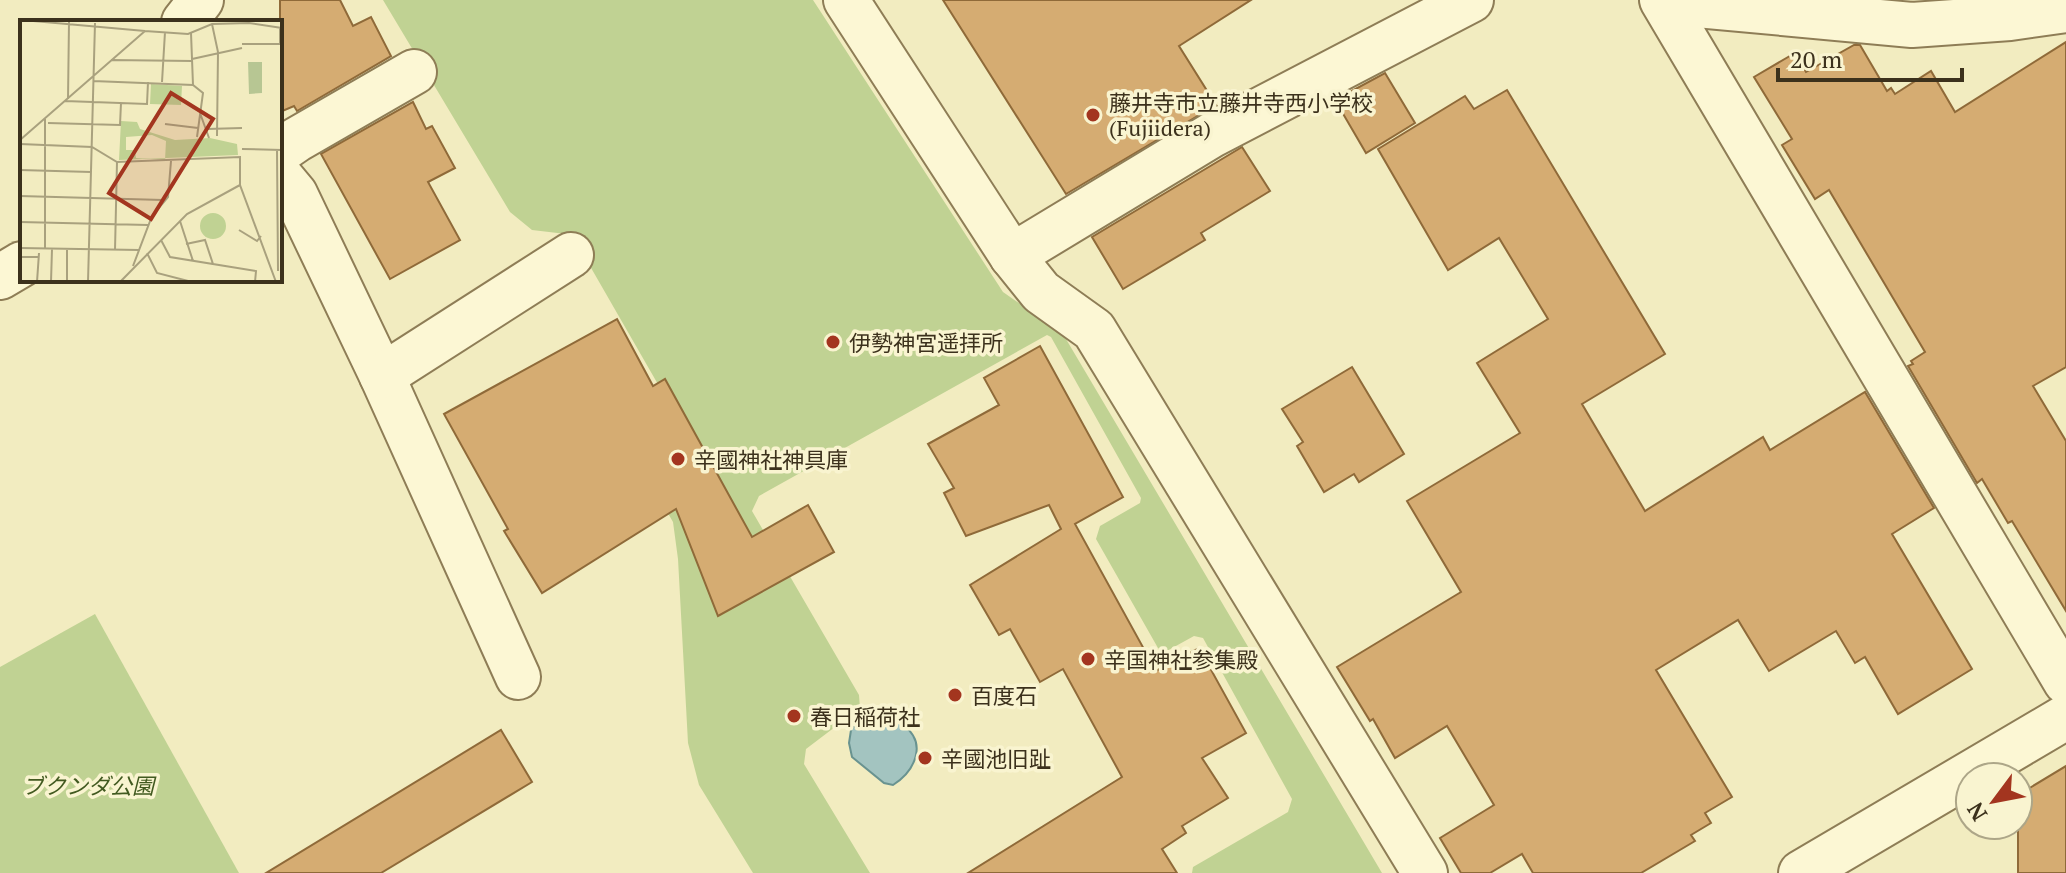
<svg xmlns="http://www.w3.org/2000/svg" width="2066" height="873" font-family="'PT Serif','Noto Sans JP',serif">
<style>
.green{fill:#c0d293}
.water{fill:#a3c4c0;stroke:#699390;stroke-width:2}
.building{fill:#d5ac72;stroke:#8f6a39;stroke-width:2}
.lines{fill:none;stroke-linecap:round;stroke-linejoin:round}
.minor-casing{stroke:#8e7d56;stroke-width:48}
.minor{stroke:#fcf7d4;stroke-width:44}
.poi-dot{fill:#a3351f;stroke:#f9f4d0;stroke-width:3}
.labels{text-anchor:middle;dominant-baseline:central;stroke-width:7;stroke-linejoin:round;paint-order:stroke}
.poi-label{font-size:22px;fill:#3c311c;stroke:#f9f4d0;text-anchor:start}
.park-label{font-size:22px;font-style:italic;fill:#425a20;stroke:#f9f4d0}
.inset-road{fill:none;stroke:#a9a17e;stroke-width:2}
.view{fill:#a3351f;fill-opacity:0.15;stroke:#a3351f;stroke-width:4}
.inset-edge{fill:none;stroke:#3c311c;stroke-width:4}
</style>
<rect width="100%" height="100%" fill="#f2ecc0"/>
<g class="green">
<path d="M 383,0 L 813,0 L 1003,292 L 1063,334 L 1382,873 L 1192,873 L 1193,867 L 1288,812 L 1292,799 L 1203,638 L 1194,636 L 1165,652 L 1158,648 L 1096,539 L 1100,526 L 1140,503 L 1141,498 L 1051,337 L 1047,335 L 759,496 L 752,511 L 859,695 L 860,708 L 806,749 L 804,764 L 870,873 L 753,873 L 699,785 L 688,743 L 678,559 L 673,522 L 628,444 L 663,393 L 575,240 L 566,234 L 532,230 L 510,212 Z"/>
<path d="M 95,614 L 239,873 L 0,873 L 0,667 Z"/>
</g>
<path class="water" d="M 871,713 C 882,716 893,718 903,725 C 928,743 915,771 893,785 L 884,783 L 852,757 L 849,743 L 851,730 L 860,720 Z"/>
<g class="building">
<path d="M 280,0 L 340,0 L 353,26 L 371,17 L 391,56 L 297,111 L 294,106 L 280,112 Z"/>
<path d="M 943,0 L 1251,0 L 1179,46 L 1216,105 L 1066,194 Z"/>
<path d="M 2066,42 L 2066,367 L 2033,386 L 2066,441 L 2066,611 L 2012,521 L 2008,523 L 1982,479 L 1977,483 L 1908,366 L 1913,364 L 1911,361 L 1925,352 L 1829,190 L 1815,199 L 1782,145 L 1792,139 L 1754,77 L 1795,53 L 1806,72 L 1854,45 L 1860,45 L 1887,91 L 1891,88 L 1895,94 L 1931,71 L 1955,112 Z"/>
<path d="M 1385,73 L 1415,123 L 1366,153 L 1335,100 Z"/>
<path d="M 1507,90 L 1665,354 L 1582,404 L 1645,511 L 1763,437 L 1770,450 L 1865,392 L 1934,508 L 1892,534 L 1972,669 L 1898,714 L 1865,657 L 1855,663 L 1836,631 L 1769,671 L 1738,620 L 1656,670 L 1732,797 L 1705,813 L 1711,823 L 1691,835 L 1695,841 L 1641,873 L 1533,873 L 1522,854 L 1490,873 L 1461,873 L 1440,838 L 1494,805 L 1447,726 L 1395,758 L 1373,719 L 1370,721 L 1337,667 L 1461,592 L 1407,501 L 1520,433 L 1477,363 L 1548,319 L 1499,238 L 1448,270 L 1378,149 L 1465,96 L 1474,109 Z"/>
<path d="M 413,102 L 426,129 L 432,126 L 455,168 L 428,182 L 460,240 L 390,279 L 321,154 Z"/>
<path d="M 1242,147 L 1270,191 L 1201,233 L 1205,240 L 1123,289 L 1092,237 Z"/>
<path d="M 617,319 L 653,386 L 665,379 L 752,537 L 808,505 L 834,552 L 718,616 L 676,509 L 542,593 L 504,531 L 508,529 L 444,414 Z"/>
<path d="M 1040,346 L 1123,497 L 1075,524 L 1156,671 L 1199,648 L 1246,733 L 1202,758 L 1228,798 L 1182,826 L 1186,833 L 1162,849 L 1177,873 L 968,873 L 1122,777 L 1063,669 L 1040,682 L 1010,629 L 999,635 L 970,585 L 1061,529 L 1049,505 L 966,536 L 944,493 L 954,488 L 928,444 L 999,405 L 984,378 Z"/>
<path d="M 1352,367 L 1404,454 L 1359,482 L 1354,474 L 1324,492 L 1297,446 L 1303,442 L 1282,409 Z"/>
<path d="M 501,730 L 532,782 L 381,873 L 266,873 Z"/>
<path d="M 2066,766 L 2066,873 L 2018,873 L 2018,795 Z"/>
</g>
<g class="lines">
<defs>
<g id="minor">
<path d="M 846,0 L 1012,256 L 1041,292 L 1094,330 L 1425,873"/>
<path d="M 1662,0 L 2066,682"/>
<path d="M 1664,2 L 1912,25 L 2010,18 L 2066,10"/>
<path d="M 184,22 L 201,0"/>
<path d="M 280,151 L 296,140 L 414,72"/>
<path d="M 280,176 L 295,194 L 382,376 L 518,677"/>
<path d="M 1012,256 L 1212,135 L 1471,0"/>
<path d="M 0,277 L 22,264"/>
<path d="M 382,376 L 571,255"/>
<path d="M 1801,873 L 2066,717"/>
</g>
</defs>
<use href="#minor" class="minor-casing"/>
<use href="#minor" class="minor"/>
</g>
<g class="poi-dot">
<circle cx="1093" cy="115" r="8"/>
<circle cx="833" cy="342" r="8"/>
<circle cx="678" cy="459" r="8"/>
<circle cx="1088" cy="659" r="8"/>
<circle cx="955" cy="695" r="8"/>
<circle cx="794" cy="716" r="8"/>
<circle cx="925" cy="758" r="8"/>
</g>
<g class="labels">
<g class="poi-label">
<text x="1109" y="102">藤井寺市立藤井寺西小学校<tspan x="1109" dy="25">(Fujiidera)</tspan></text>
<text x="849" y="342">伊勢神宮遥拝所</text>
<text x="694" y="459">辛國神社神具庫</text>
<text x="1104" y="659">辛国神社参集殿</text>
<text x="971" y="695">百度石</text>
<text x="810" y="716">春日稲荷社</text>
<text x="941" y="758">辛國池旧趾</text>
</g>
<g class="park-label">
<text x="88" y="785">ブクンダ公園</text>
</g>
</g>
<g transform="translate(20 20)">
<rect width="262" height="262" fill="#f2ecc0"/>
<path d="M 131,64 L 162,66 L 161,85 L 130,84 ZM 101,101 L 117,102 L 120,109 L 155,120 L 190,118 L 217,124 L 218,135 L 99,140 ZM 132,115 L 146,121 L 145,140 L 116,138 L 115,130 L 106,130 L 106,117 ZM180 206a13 13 0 1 1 26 0a13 13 0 1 1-26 0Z" fill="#c0d293" fill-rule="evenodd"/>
<path d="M 228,42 L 242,42 L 242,73 L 229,74 Z" fill="#b7c693"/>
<path class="inset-road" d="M 2,0 L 125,11M 192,4 L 198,32 L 197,116M 171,13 L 173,65M 222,24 L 260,24 L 260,7M 172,39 L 222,28M 91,40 L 172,41M 73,61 L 173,65 L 183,73 L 177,117M 142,62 L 145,12M 48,79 L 49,2M 45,81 L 127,84 L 128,62M 180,93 L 189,118M 25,99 L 25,228M 28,103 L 100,105 L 101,83M 145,104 L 178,108M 187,109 L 222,108M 0,120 L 125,11 L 168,14 L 192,4 L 229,3 L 262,8M 0,124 L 72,127 L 97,142 L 220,137 L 220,165 L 256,262M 222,129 L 262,130M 257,130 L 258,251M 0,150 L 71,152M 0,176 L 143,180M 160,201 L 173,241M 0,202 L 128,205M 219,210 L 237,221 L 241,216M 141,220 L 150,237 L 236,251 L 235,262M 166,224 L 185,220 L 193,244M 0,228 L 119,230M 95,230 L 97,142M 127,233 L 137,253 L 172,262M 113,246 L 132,196 L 148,177 L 151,141M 0,262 L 1,237 L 18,237M 17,262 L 19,233M 31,262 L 32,229M 47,262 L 47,229M 68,262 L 75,3M 100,262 L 167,194 L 220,165"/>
<path class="view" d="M 151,73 L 193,99 L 131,199 L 89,173 Z"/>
<rect width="262" height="262" class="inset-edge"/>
</g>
<g transform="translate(1994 801) rotate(238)"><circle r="38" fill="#f9f4d0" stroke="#ada688" stroke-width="2"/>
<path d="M0-6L14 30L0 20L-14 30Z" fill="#a3351f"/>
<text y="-12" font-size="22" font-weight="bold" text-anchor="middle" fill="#3c311c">N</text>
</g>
<path d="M1778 68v12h184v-12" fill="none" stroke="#3c311c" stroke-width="4"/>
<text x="1790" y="68" font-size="24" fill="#3c311c" stroke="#f9f4d0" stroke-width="6" paint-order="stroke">20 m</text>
</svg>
